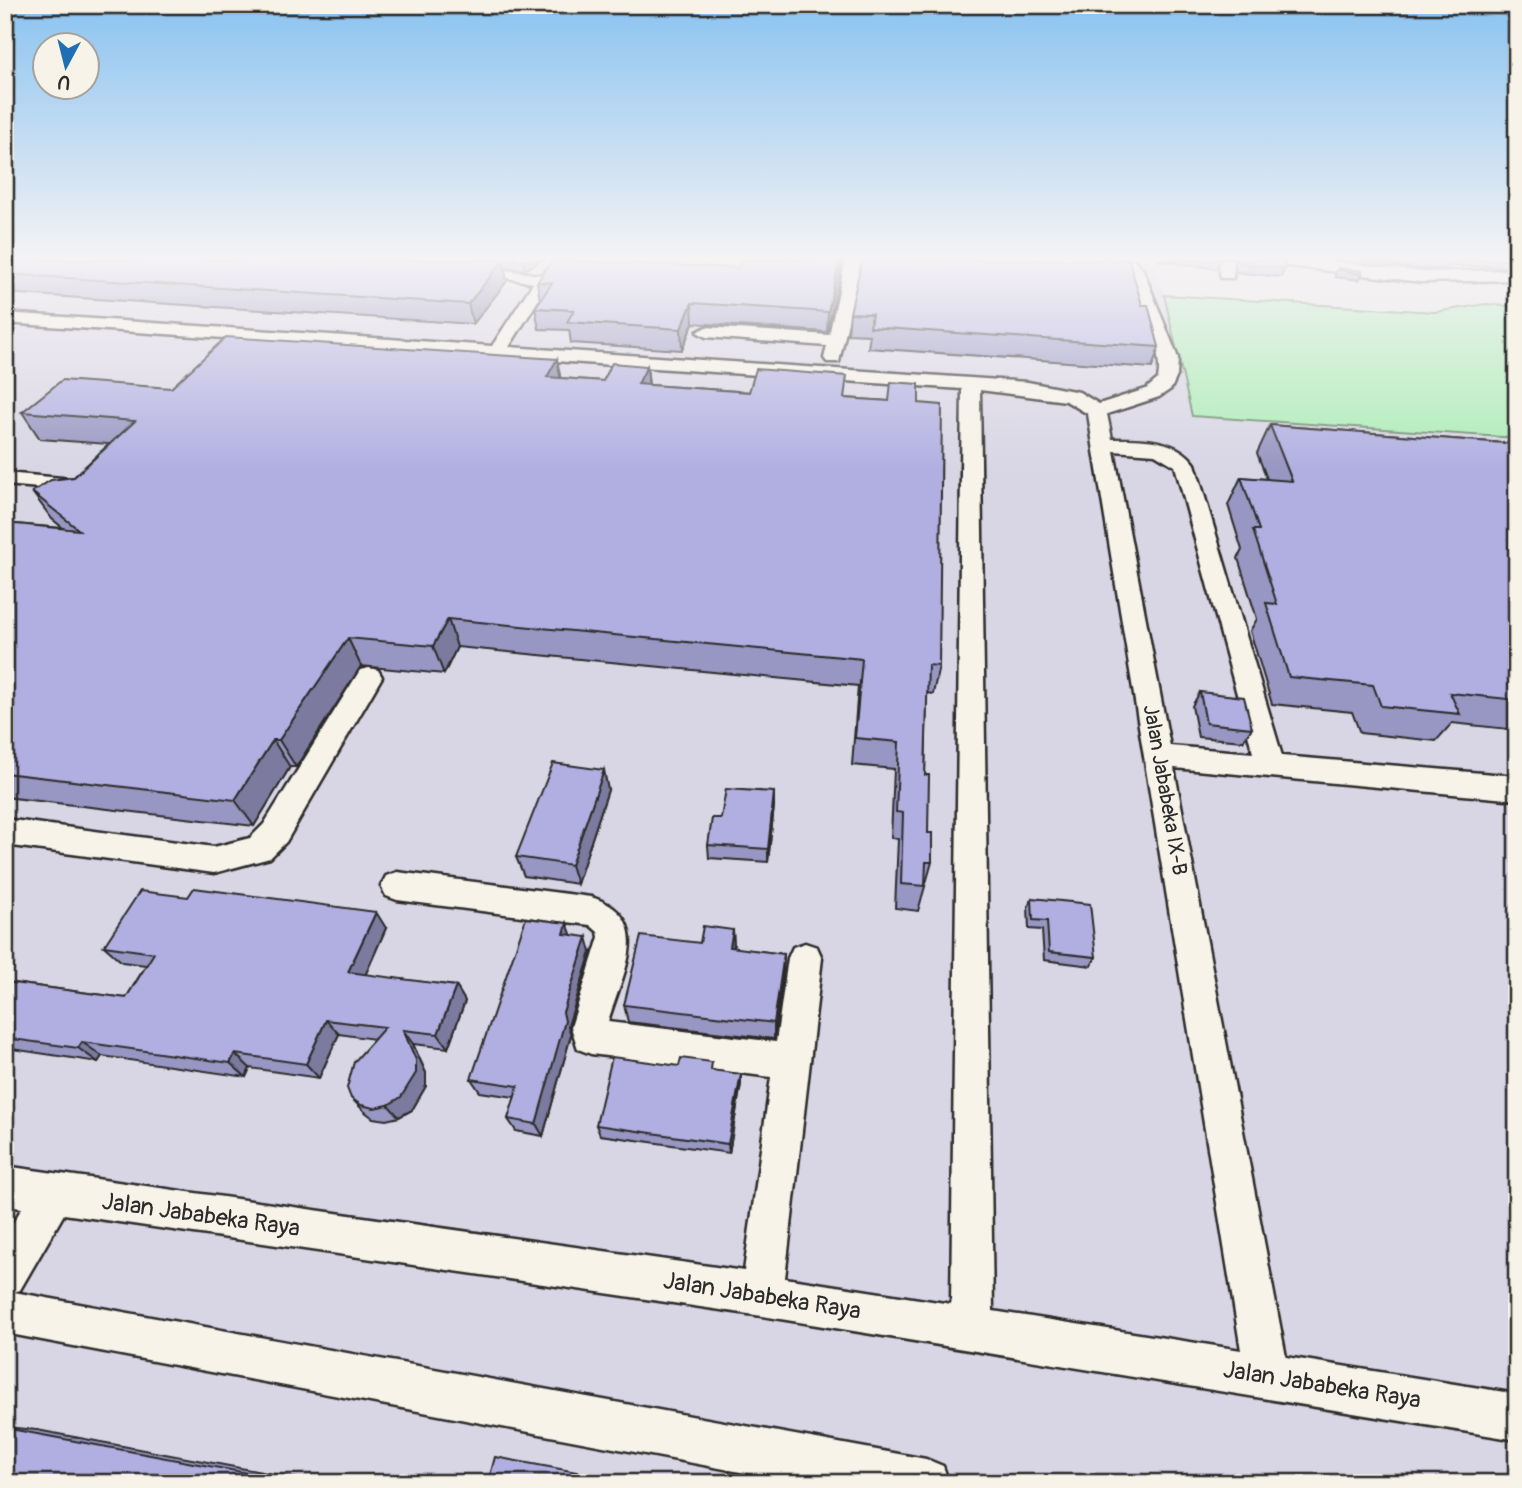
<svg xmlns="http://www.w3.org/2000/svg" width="1522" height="1488" font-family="Pangolin,sans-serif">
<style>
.built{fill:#d8d5e5}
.green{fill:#acedb6;stroke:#6c8c70;stroke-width:2}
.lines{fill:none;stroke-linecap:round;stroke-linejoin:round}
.minor-casing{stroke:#2b2b2b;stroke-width:5}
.minor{fill:#f7f3e8;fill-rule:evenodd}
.wall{fill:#9896c2;stroke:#2b2b2b;stroke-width:2}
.shaded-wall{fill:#7c7a9e;stroke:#2b2b2b;stroke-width:2}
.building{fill:#b1afe1;stroke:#2b2b2b;stroke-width:2}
.labels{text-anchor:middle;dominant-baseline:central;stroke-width:5;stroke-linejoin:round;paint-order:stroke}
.street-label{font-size:21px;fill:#2b2b2b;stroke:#f7f3e8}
.near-street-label{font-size:24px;fill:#2b2b2b;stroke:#f7f3e8}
</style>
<rect width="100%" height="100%" fill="#e9e5e7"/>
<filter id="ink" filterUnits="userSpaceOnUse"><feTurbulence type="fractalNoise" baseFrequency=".0143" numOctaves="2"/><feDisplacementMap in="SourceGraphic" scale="14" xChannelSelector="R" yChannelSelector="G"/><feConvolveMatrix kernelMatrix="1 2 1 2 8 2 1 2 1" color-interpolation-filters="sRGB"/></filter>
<g filter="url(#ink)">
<path class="built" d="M 5,260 L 415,272 L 521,287 L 575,260 L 1152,260 L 1165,295 L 1435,312 L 1486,304 L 1517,307 L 1517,1483 L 5,1483 Z"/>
<path class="green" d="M 1164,295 L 1435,312 L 1486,304 L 1517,307 L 1517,438 L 1192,416 Z"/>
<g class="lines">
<defs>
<g id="minor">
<path d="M 558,260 L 575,260 L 549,283 L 509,347 L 1028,382 L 1079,392 L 1099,404 L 1146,389 L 1158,379 C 1165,349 1136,285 1119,260 L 1135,260 L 1143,270 L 1178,358 L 1177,376 L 1171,389 L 1159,397 L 1107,414 L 1112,439 C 1141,439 1177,438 1195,464 L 1282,756 L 1517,776 L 1517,800 L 1174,768 L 1286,1357 L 1517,1394 L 1517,1440 L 762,1316 L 64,1214 L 20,1290 L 14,1292 L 926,1459 L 943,1466 L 949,1483 L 799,1483 L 5,1333 L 5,1236 L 22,1208 L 5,1206 L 5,1166 L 744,1271 L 771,1077 L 591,1054 L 578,1049 L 571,1027 L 599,937 L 598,932 L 590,925 L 397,900 L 386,896 L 381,886 L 386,876 L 397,872 L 591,897 C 657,918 622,973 608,1022 L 776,1042 L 788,958 L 793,947 L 805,943 L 817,947 L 822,958 L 785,1278 L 951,1304 L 962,389 L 5,323 L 5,313 L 492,346 L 533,283 L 472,271 L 472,265 L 540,275 ZM 980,390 L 1066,401 L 1088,414 L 1241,1350 L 993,1311 ZM 1114,451 L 1155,454 L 1175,466 L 1253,753 L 1170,746 Z"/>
<path d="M 846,260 L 862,260 L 839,362 L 827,362 L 824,358 L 827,346 L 706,337 L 697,332 L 706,327 L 829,335 Z"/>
<path d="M 1218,260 L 1234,260 L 1233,278 L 1221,278 Z"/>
<path d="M 1274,260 L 1323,260 L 1421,272 L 1517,270 L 1517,280 L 1421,282 L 1281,265 Z"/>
<path d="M 5,473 L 85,480 L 96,486 L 85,492 L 5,485 Z"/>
<path d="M 369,668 L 378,670 L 382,677 L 286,842 L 270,858 L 214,873 L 5,845 L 5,819 L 214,847 L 250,838 L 264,824 L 360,670 Z"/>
</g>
</defs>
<use href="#minor" class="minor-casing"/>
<use href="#minor" class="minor"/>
</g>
<g class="wall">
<path d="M 5,260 L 542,260 L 525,270 L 504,267 L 507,281 L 473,324 L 5,293 Z"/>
<path d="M 843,260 L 827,332 L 693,323 L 682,350 L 571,343 L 569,330 L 539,329 L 535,308 L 540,300 L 537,282 Z"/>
<path d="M 1156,260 L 1220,260 L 1217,269 Z"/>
<path d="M 1234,260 L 1285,260 L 1285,269 L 1281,277 L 1236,272 Z"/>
<path d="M 1360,260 L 1517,260 L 1517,264 L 1515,267 L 1448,266 L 1446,269 L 1421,269 Z"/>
<path d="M 1338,268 L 1362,274 L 1359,280 L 1335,277 L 1335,274 Z"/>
<path d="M 1142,305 L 1159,347 L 1152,368 L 868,348 L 870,335 L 848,334 L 850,313 Z"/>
<path d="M 647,366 L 649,385 L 919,403 L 939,666 L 933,694 L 927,693 L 925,775 L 928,833 L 932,862 L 918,911 L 895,908 L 898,839 L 891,838 L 894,769 L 852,765 L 858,686 L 457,647 L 444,674 L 361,666 L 296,767 L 290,767 L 254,826 L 5,797 L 5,523 L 63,528 L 52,519 L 32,492 L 74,477 L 109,444 L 40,439 L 22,412 L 171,388 L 560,378 L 603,381 Z"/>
<path d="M 1270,425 L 1517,444 L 1517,730 L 1452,723 L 1436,741 L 1360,733 L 1352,712 L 1272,704 L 1250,631 L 1257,619 L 1238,558 L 1242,550 L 1228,505 L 1241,477 L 1267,479 L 1257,453 Z"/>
<path d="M 1200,692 L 1252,728 L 1243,741 L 1198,737 L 1192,706 Z"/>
<path d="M 608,790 L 577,884 L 524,876 L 516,857 Z"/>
<path d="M 774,806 L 768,862 L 709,858 L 708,845 L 721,818 Z"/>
<path d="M 1032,898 L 1096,957 L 1091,966 L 1044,960 L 1042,930 L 1029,929 L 1028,907 Z"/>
<path d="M 567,923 L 571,935 L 591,952 L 568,1026 L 571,1035 L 543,1136 L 516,1131 L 508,1119 L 515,1097 L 480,1092 L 471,1079 Z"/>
<path d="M 386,928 L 365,975 L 456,986 L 465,1001 L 448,1048 L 413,1044 L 426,1073 L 426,1086 L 412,1110 L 399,1117 L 386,1120 L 373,1118 L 364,1111 L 351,1098 L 375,1039 L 339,1034 L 319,1078 L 250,1068 L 246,1077 L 102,1056 L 98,1062 L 5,1048 L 5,982 L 126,998 L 146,965 L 122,962 L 104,946 Z"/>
<path d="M 733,930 L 734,948 L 784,954 L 783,971 L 774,1039 L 628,1022 L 624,1005 L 700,943 Z"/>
<path d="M 713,1070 L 741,1084 L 729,1153 L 600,1135 L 596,1125 Z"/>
<path d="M 5,1427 L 37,1430 L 320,1483 L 5,1483 Z"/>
</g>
<g class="shaded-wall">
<path d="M 523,260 L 542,260 L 525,270 Z"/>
<path d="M 840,260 L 843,260 L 827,332 L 828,312 Z"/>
<path d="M 503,261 L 507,281 L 473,324 L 468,304 Z"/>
<path d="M 692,303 L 693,323 L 682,350 L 681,329 Z"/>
<path d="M 557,359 L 562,386 L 547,377 Z"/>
<path d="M 647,366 L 649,392 L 638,384 Z"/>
<path d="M 448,619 L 457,647 L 444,674 L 433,646 Z"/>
<path d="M 348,638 L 361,666 L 296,767 L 279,740 Z"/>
<path d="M 273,740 L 290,767 L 254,826 L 235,800 Z"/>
<path d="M 604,770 L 608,790 L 577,884 L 571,865 Z"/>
<path d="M 774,792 L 774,806 L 768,862 L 768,849 Z"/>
<path d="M 376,912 L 386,928 L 360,987 L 348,972 Z"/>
<path d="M 567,923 L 573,939 L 564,934 Z"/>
<path d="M 733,930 L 734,948 L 730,947 Z"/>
<path d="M 587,937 L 591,952 L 568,1026 L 571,1035 L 543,1136 L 536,1124 L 563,1012 Z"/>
<path d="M 784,954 L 783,971 L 774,1039 L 774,1023 Z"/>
<path d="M 456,986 L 465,1001 L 448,1048 L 438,1034 Z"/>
<path d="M 326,1020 L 339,1034 L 319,1078 L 306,1064 Z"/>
<path d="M 403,1030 L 413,1044 L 426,1073 L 426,1086 L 412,1110 L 399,1117 L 388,1105 Z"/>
<path d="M 82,1042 L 102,1056 L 98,1062 L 78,1048 Z"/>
<path d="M 235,1054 L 250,1068 L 246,1077 L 230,1063 Z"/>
<path d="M 741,1074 L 741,1084 L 729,1153 L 728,1144 Z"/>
</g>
<g class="building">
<path d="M 5,260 L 501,260 L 503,261 L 468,304 L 5,274 Z"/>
<path d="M 553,260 L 738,268 L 741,260 L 840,260 L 828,312 L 692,303 L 681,329 L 567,322 L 574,310 L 535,308 L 552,283 L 537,282 Z"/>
<path d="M 862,260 L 1129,260 L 1142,305 L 1148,305 L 1159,347 L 870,327 L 872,314 L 850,313 Z"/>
<path d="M 1239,260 L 1285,260 L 1285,269 L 1239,263 Z"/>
<path d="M 1338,268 L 1362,271 L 1362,274 L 1338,270 Z"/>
<path d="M 226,337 L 557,359 L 547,377 L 603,381 L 612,363 L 647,366 L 638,384 L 749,392 L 756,369 L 847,376 L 844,398 L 889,401 L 891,382 L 919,384 L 919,403 L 942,405 L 939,666 L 928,665 L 925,775 L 929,775 L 928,833 L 932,833 L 932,862 L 926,862 L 925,886 L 901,884 L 903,813 L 896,812 L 899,742 L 855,738 L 862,659 L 448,619 L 433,646 L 348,638 L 279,740 L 273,740 L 235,800 L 5,773 L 5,523 L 79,530 L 32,492 L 51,480 L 74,477 L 135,421 L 22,412 L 62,380 L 171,388 Z"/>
<path d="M 1270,425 L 1517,444 L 1517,700 L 1450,693 L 1460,714 L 1381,706 L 1373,685 L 1289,677 L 1266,603 L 1277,604 L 1253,530 L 1259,530 L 1241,477 L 1292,481 Z"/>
<path d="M 1200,692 L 1244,697 L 1252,728 L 1206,723 Z"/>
<path d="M 553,763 L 604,770 L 571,865 L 516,857 Z"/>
<path d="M 726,789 L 774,792 L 768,849 L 708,845 L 712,818 L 721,818 Z"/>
<path d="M 194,888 L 376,912 L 348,972 L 456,986 L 438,1034 L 403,1030 L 416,1060 L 416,1073 L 401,1097 L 388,1105 L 374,1108 L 361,1105 L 351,1098 L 347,1088 L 354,1062 L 385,1027 L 326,1020 L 306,1064 L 235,1054 L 230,1063 L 82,1042 L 78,1048 L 5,1038 L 5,982 L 126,998 L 154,953 L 104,946 L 140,891 L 188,897 Z"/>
<path d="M 1032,898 L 1090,904 L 1096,957 L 1049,952 L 1047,921 L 1033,920 Z"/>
<path d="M 526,918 L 567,923 L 564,934 L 587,937 L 563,1012 L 565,1021 L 536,1124 L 508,1119 L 518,1086 L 471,1079 Z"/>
<path d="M 703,926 L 733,930 L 730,947 L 784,954 L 774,1023 L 624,1005 L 641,936 L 700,943 Z"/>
<path d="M 612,1057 L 679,1066 L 681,1058 L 712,1062 L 711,1070 L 741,1074 L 728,1144 L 596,1125 Z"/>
<path d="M 5,1428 L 300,1483 L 5,1483 Z"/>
<path d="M 495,1457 L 637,1483 L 488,1483 Z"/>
</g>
</g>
<linearGradient id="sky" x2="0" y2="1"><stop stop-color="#8ac3f1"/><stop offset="0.55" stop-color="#f5f3f4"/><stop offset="1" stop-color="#f5f3f4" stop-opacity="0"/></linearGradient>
<rect width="1522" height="469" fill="url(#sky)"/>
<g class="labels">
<g class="street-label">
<text transform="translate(1165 790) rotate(80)">Jalan Jababeka IX-B</text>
</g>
<g class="near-street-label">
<text transform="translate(201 1215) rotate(8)">Jalan Jababeka Raya</text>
<text transform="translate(762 1296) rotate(9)">Jalan Jababeka Raya</text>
<text transform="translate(1322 1385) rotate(9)">Jalan Jababeka Raya</text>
</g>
</g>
<rect width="1522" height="1488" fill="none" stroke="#f7f3e8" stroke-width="28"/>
<rect x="14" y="14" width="1494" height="1460" fill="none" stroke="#2b2b2b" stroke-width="2.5" filter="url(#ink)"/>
<g transform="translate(66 66) rotate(187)"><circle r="33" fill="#f7f3e8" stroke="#a5a39c" stroke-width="2"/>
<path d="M0-5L12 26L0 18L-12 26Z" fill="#1f6fb2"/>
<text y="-10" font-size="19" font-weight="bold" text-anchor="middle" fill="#2b2b2b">U</text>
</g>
</svg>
